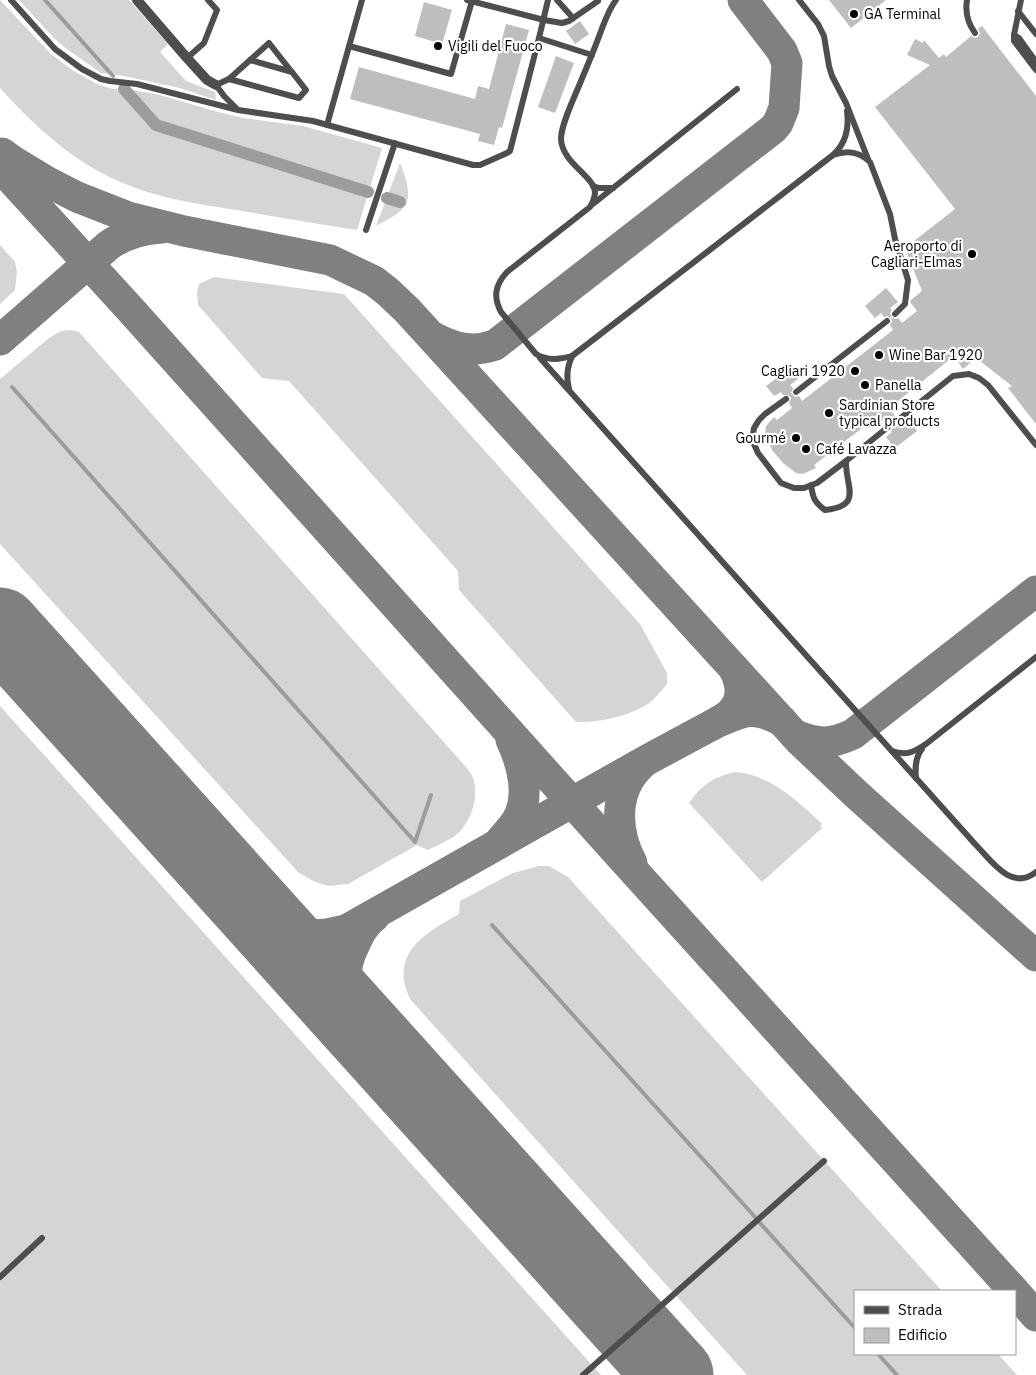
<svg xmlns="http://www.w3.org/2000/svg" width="1036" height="1375" font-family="'IBM Plex Sans',sans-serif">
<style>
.grass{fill:#d5d5d5}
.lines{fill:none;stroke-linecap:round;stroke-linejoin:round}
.stream{stroke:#9c9c9c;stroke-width:4}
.canal{stroke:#9c9c9c;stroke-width:12}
.taxiway{stroke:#808080;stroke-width:31}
.runway{stroke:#808080;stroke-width:79}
.building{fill:#bebebe}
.lane{stroke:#4e4e4e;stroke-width:6}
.street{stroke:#4e4e4e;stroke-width:10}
.poi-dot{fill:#000;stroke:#fff;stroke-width:2}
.labels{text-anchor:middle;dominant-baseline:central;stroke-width:4.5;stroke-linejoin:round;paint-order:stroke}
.poi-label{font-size:14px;fill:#000;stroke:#fff;text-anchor:start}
</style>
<rect width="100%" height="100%" fill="#fff"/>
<g class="grass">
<path d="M 0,0 L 51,54 L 72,70 L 97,84 L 113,89 L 133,90 L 160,95 L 218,112 L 243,118 L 303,126 L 382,148 L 357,230 C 317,224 277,217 237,210 C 190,203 144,196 102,173 C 62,152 30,121 0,88 Z"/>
<path d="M 19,0 L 129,0 L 168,44 L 160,52 L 186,81 L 215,92 L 216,100 L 180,88 L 119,75 L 101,73 L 64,47 L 54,38 Z"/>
<path d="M 400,163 C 404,173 411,191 407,202 C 403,213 385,221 376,226 Z"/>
<path d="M 0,245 L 15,262 L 17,272 L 15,290 L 0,304 Z"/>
<path d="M 214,277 L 344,294 L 640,624 L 667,673 L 667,684 C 661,691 655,699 648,704 C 629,716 598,723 576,722 L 459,590 L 458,571 L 289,381 L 262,378 L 198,305 L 197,292 L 199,284 Z"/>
<path d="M 71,330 L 79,332 L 466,767 C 469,771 473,776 474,781 C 478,799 471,823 456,835 C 448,841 437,845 428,850 L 417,845 L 348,884 L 329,886 L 315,882 L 298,872 L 0,544 L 0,379 L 49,338 L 61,331 Z"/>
<path d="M 0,706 L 601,1375 L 0,1375 Z"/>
<path d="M 735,772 C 769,774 798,801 822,824 L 820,826 L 822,828 L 762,882 L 689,803 C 700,786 715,776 735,772 Z"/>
<path d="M 539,866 L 549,866 L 568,877 L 942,1291 L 855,1291 L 855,1354 L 998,1354 L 1017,1375 L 747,1375 L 410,999 C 406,989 402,979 404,968 C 407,942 438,926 459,914 L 460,901 L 513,873 Z"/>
</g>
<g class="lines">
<g class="stream">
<path d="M 45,0 L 113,76"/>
<path d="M 12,387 L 415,842 L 431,795"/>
<path d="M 492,925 L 755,1217"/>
<path d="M 760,1223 L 855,1328"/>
<path d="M 878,1354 L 897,1375"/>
</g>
<g class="canal">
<path d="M 124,89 L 156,125 L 368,192"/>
<path d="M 387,198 L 400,202"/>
</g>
<g class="taxiway">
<path d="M 2,153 L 13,161 L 46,181 L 77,197 L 128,217 L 184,231 L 330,260 L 374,281 L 388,292 L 407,310 L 800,741 L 856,794 L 1036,956"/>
<path d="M 0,167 L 130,309 L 613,848 L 1014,1291"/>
<path d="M 433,337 C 454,348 472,353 495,345 L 773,129 L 778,123 L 784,108 L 787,63 L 782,51 L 743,0"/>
<path d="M 0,340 L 109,245 C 125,234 141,229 162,228"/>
<path d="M 734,669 C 740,681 744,698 733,710 C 729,716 720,720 714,724 C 743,711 752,705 782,721"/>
<path d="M 795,735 C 818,744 830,745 853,734 L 1036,591"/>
<path d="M 500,841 C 506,834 513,827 517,820 C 531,796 522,763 511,740"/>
<path d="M 632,863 C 615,831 613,790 642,764"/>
<path d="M 235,889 L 272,923 L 290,931 L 311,935 L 327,934 L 346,930 L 647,760 L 714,724"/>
<path d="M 374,917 C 364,924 359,935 354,946 C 331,993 360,1022 387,1057"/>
<path d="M 1015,1292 L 1036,1316"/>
</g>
<path class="runway" d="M 0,627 L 674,1375"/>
</g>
<g class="building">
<path d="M 829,0 L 886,0 L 851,28 Z"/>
<path d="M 424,2 L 452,10 L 442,44 L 415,36 Z"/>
<path d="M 580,21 L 589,34 L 575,44 L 566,31 Z"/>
<path d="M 506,24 L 529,30 L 502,128 L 499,127 L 494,145 L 478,141 L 480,134 L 350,99 L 359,67 L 475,99 L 478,86 L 489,89 Z"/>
<path d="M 982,26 L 1036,96 L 1036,424 L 1008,388 L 1012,386 L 976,358 L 963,369 L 954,356 L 889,408 L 895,416 L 893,420 L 894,423 L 897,425 L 902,424 L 908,419 L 917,431 L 895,448 L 886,437 L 892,432 L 891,431 L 893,428 L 892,424 L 889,422 L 885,423 L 879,415 L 814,465 L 816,468 L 803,474 L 796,473 L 783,463 L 772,450 L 765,435 L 766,426 L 774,417 L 777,420 L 792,408 L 789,403 L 791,398 L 788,395 L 783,395 L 781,392 L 774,396 L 766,386 L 790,368 L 798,379 L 790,385 L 793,388 L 791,393 L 795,397 L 799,396 L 802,401 L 893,330 L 890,325 L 892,321 L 891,318 L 887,316 L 884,317 L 881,313 L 875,318 L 865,306 L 886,288 L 898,302 L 890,308 L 892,310 L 890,313 L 892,318 L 896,319 L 898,318 L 902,323 L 917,311 L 910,302 L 911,300 L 922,291 L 905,248 L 955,209 L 875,107 L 930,65 L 907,55 L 915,39 L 923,43 L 924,40 L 939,58 L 944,54 L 946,57 L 971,36 L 975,38 L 978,37 L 980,33 L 978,29 Z"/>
<path d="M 556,56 L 574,63 L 555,113 L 538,107 Z"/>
</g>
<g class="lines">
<g class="lane">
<path d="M 11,0 L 55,49 L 82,69 L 101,79 L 110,81 L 137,84 L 238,110 L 313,121 L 473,165 L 480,165 L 507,153 L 510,151 L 539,38 L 548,0"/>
<path d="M 467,0 L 544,20 L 562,23 L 569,21 L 598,1"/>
<path d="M 557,0 L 573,18"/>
<path d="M 616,0 C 609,9 605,21 601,31 C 595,48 588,64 581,81 C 575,96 561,124 561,139 C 562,163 594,176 595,192 C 595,198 593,202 590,207 L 507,272 C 495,285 493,297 501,312 L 536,354 C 547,361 559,360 572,356 L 833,155 C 847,150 859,151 870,162 L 890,214 L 895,239 L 908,280 L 905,304 L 895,314"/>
<path d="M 799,0 L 818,24 L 824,36 L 829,66 L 832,76 L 846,103 L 868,159"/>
<path d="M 967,0 C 965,12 967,22 975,33"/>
<path d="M 1021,0 L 1014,35 L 1014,41 L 1036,70"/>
<path d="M 1018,11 L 1036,34"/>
<path d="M 1014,35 L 1019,38 L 1036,62"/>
<path d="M 539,38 L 592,55"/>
<path d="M 349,46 L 451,74 L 472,1"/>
<path d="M 187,58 L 204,43 L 217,10 L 208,0"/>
<path d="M 229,79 L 299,98 L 306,90 L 292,72 L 250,60"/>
<path d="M 237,109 L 224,96 L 216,85 L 229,79 L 269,43 L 291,71"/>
<path d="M 327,125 L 362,0"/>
<path d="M 834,154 C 846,143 849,127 847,111"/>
<path d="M 593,186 L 599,188 L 613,188"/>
<path d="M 593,204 L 737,89"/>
<path d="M 366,230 L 395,143"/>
<path d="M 540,358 L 975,844 C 991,860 1011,892 1036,872"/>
<path d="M 569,389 C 566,377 567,368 572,356"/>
<path d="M 796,392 L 887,321"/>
<path d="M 786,399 L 765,414 L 759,420 L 754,428 L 753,434 L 754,444 L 758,453 L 781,483 L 794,488 L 804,488 L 817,483 L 846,461 C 845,486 864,506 825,510 C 814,502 813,498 811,485"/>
<path d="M 898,420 L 953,376 L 969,374 L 979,378 L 988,385 L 1036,445"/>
<path d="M 846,461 L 888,427"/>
<path d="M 892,751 C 907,756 914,752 926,744 L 1036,657"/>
<path d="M 916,778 C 915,768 915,758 922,749"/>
<path d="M 0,1277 L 42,1238"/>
<path d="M 583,1375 L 824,1161"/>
</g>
<path class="street" d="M 137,0 L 187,58 L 207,80 L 216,85"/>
</g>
<g class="poi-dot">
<circle cx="854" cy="14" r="5"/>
<circle cx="438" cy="46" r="5"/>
<circle cx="972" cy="254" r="5"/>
<circle cx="879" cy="355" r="5"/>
<circle cx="855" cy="371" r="5"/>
<circle cx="865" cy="385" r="5"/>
<circle cx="829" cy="413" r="5"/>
<circle cx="796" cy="438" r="5"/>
<circle cx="806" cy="449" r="5"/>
</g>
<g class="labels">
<g class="poi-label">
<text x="864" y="14">GA Terminal</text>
<text x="448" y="46">Vigili del Fuoco</text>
<text x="962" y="246" text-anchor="end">Aeroporto di<tspan x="962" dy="16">Cagliari-Elmas</tspan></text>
<text x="889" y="355">Wine Bar 1920</text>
<text x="845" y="371" text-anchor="end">Cagliari 1920</text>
<text x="875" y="385">Panella</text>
<text x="839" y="405">Sardinian Store<tspan x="839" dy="16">typical products</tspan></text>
<text x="786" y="438" text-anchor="end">Gourmé</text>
<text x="816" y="449">Café Lavazza</text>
</g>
</g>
<rect x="854" y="1290" width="162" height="65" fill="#ffffff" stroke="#999999"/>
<rect x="864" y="1306" width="25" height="8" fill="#4e4e4e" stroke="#999999"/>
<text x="898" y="1315" font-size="15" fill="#000000">Strada</text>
<rect x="864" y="1328" width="25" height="15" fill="#bebebe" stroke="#999999"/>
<text x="898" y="1340" font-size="15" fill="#000000">Edificio</text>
</svg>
